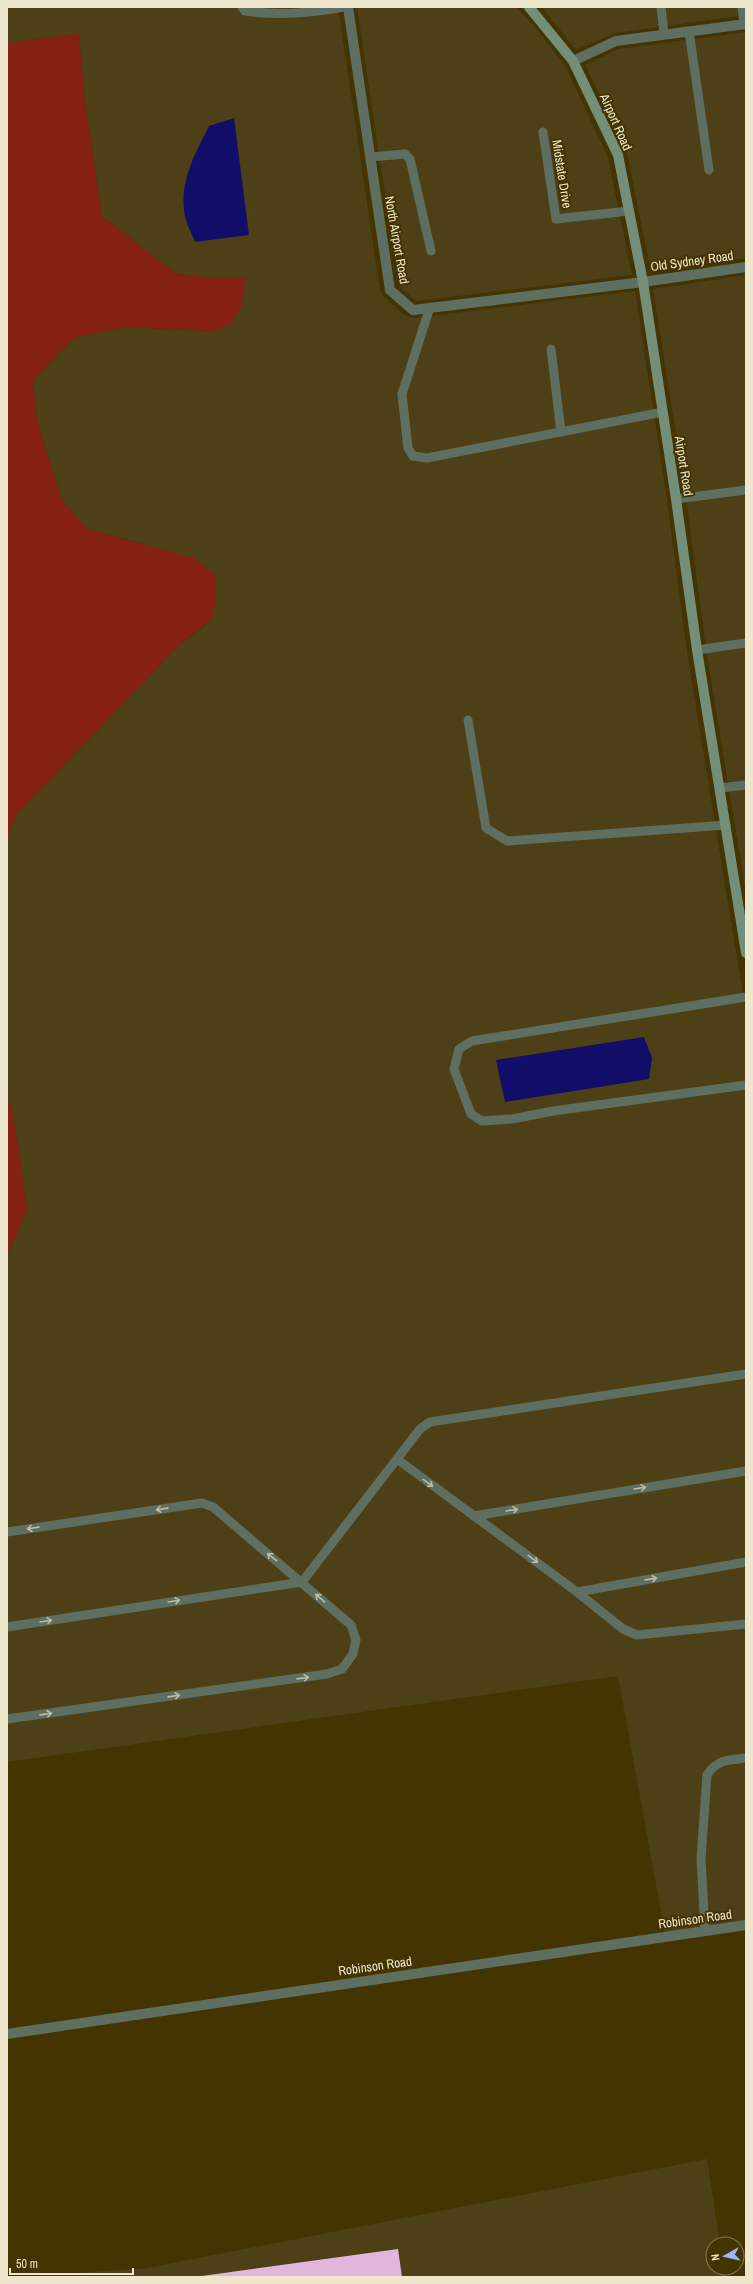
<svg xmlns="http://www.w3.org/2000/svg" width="753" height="2284" font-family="'Archivo Narrow',sans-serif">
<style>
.built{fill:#4d4016}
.green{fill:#852013}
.water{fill:#110d68}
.building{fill:#e0b7da}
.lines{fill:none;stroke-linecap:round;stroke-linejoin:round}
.lane{stroke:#5e6f61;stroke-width:9}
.street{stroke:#5e6f61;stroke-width:10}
.secondary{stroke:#738f79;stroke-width:10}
.oneway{stroke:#bcbca7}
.labels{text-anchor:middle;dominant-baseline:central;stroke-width:4;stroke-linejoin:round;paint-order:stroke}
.street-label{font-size:13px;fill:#eee6cd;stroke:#433402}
</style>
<rect width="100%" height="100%" fill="#433402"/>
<g class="built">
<path d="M 7,7 L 338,7 L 380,291 L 383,296 L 406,316 L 414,318 L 635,291 L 667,500 L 687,652 L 746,1013 L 746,1924 L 665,1934 L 618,1676 L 7,1762 L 7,1255 L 27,1210 L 13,1113 L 7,1098 L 7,838 L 16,815 L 178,646 L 211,621 L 144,544 L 87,529 L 61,499 L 37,422 L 33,380 L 74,338 L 122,327 L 213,331 L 231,324 L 246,277 L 207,277 L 176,274 L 102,216 L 85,103 L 79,34 L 7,43 Z"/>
<path d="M 357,7 L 516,7 L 529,20 L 565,65 L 608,158 L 632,275 L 416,301 L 399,286 Z"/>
<path d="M 542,7 L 746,7 L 746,15 L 615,33 L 576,50 Z"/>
<path d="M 746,32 L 746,258 L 651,272 L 627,153 L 585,65 L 619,49 Z"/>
<path d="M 746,275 L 746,893 L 706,649 L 686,497 L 653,289 Z"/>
<path d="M 707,2159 L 720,2244 L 713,2244 L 713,2268 L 724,2268 L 725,2277 L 18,2277 L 147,2268 Z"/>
</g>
<g class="green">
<path d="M 79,34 L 85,103 L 102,216 L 176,274 L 207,277 L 246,277 L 242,305 L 231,324 L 213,331 L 122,327 L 74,338 L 33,380 L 37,422 L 61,499 L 87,529 L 194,558 L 216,575 L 216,602 L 211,620 L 178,646 L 16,815 L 7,838 L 7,43 Z"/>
<path d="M 7,1098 L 13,1113 L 27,1210 L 7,1255 Z"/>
</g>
<g class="water">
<path d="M 234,118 L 249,235 L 195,242 C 192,235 188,227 186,220 C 177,185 194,156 209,126 Z"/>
<path d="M 644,1037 L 652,1058 L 649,1079 L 505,1102 L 496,1060 Z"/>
</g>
<path class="building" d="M 398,2249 L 402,2277 L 202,2277 L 202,2276 Z"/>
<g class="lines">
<g class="lane">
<path d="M 242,7 L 245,11 C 279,16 310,13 344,7"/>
<path d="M 661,7 L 664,34"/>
<path d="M 742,7 L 744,24"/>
<path d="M 689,31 L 709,170"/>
<path d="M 543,132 L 556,219 L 629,211"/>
<path d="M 370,157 L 405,154 L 410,159 L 431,251"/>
<path d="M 430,307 L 402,394 L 408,448 L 413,456 L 427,458 L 663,412"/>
<path d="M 551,349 L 561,432"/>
<path d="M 676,499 L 746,490"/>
<path d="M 697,650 L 746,643"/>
<path d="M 468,720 L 486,828 L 507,841 L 726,825"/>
<path d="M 720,788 L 746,785"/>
<path d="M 746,997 L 472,1041 L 459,1049 L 454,1069 L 471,1114 L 482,1121 L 512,1119 L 553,1111 L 746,1085"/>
<path d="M 397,1459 L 577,1592 L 746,1562"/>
<path d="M 474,1516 L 746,1471"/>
<path d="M 7,1532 L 202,1503 L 213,1507 L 351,1625 L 356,1640 L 353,1654 L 342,1669 L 327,1674 L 7,1719"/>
<path d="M 577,1592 L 623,1629 L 637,1635 L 746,1624"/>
<path d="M 7,1627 L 302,1582 L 420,1429 L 430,1422 L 746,1374"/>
<path d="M 705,1931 L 701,1859 L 707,1775 C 717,1759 729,1760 746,1758"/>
</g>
<g class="street">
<path d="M 348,7 L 390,290 L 413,310 L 643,282 L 746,267"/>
<path d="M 573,61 L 616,41 L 746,24"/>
<path d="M 7,2034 L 746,1925"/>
</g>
<path class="secondary" d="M 529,7 L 573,61 L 618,155 L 643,282 L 676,499 L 697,650 L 746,953"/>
</g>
<defs><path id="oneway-shaft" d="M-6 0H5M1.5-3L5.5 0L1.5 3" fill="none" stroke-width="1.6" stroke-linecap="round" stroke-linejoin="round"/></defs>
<g class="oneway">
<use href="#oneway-shaft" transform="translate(428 1483) rotate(36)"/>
<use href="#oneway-shaft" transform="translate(640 1488) rotate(-9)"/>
<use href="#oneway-shaft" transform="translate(162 1509) rotate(172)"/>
<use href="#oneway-shaft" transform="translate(512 1510) rotate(-9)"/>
<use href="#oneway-shaft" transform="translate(33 1528) rotate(172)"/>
<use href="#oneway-shaft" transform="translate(272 1557) rotate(-140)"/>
<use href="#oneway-shaft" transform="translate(533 1559) rotate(36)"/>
<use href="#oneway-shaft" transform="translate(651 1579) rotate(-10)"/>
<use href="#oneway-shaft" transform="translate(320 1598) rotate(-139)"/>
<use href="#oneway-shaft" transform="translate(174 1601) rotate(-9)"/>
<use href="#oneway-shaft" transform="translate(46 1621) rotate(-9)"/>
<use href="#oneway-shaft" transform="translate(303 1678) rotate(-8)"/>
<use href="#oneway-shaft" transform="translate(174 1696) rotate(-8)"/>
<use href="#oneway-shaft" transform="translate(46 1714) rotate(-8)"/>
</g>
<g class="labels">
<g class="street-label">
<text transform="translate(616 122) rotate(66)">Airport Road</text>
<text transform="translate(562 174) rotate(81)">Midstate Drive</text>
<text transform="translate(397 240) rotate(80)">North Airport Road</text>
<text transform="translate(692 261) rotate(-8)">Old Sydney Road</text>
<text transform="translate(684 466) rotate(81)">Airport Road</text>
<text transform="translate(695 1919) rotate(-8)">Robinson Road</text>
<text transform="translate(375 1966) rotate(-8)">Robinson Road</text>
</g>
</g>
<rect width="753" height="2284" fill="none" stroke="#eee6cd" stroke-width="16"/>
<g transform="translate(725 2256) rotate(262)"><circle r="19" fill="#433402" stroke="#877b53"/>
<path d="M0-3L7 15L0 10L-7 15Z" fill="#9eb4fd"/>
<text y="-6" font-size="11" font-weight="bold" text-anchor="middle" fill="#eee6cd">N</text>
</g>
<path d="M10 2268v6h123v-6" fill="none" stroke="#eee6cd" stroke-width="2"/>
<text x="16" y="2268" font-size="12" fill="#eee6cd" stroke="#433402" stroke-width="3" paint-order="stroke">50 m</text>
</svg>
